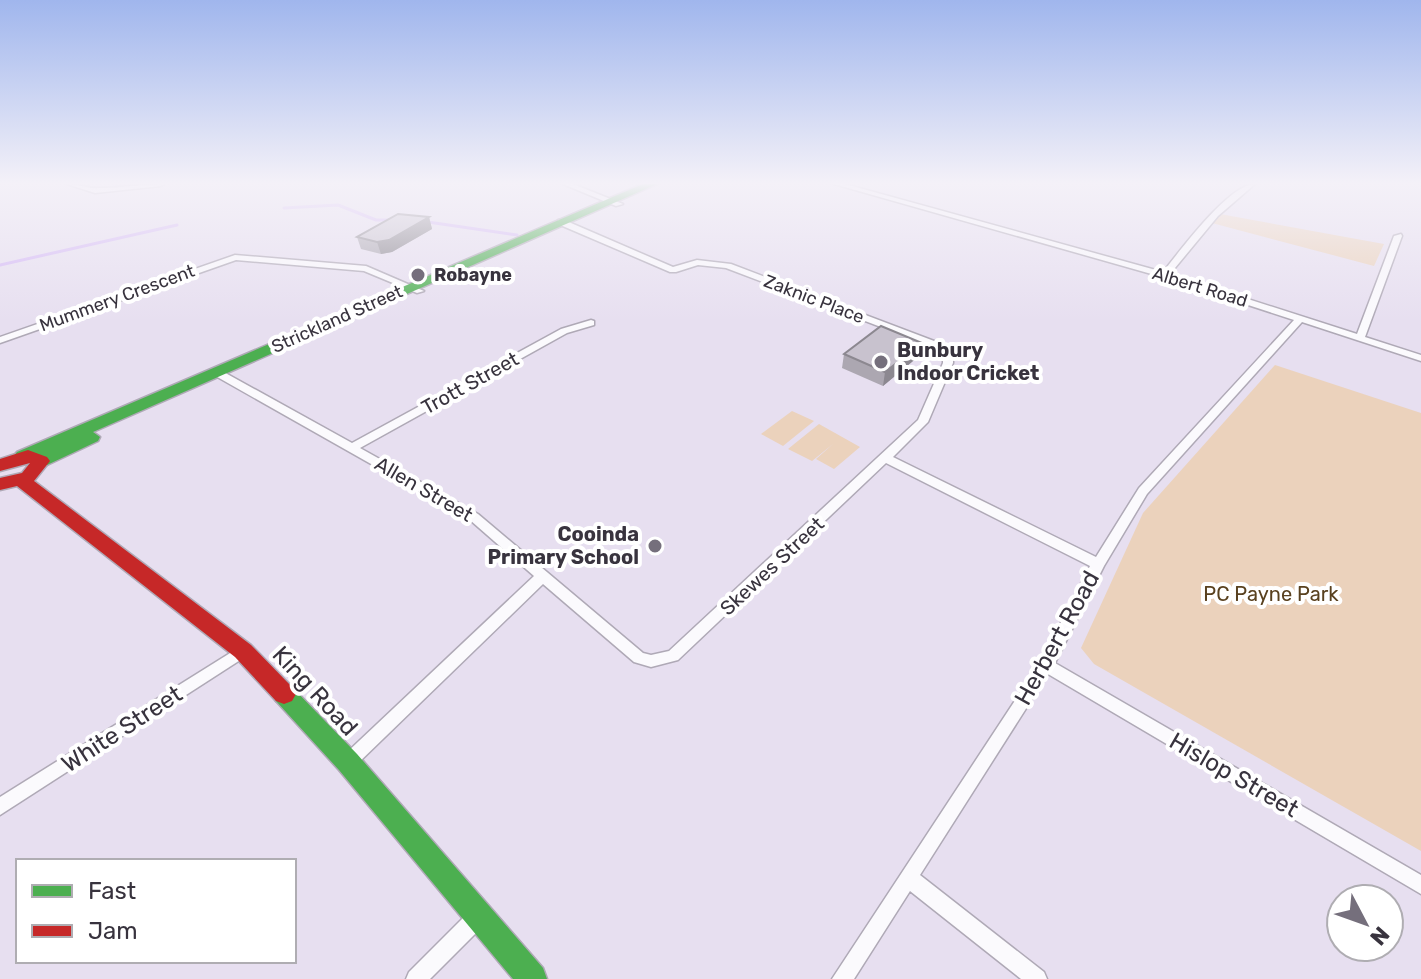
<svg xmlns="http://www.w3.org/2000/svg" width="1421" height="979" font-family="Rubik,sans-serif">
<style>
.green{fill:#ebd2bc}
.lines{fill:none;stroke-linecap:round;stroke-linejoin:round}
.stream{stroke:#d4b8f5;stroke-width:3}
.street-casing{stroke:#afa9b6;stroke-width:3}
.fast-casing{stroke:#afa9b6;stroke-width:3}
.jam-casing{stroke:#afa9b6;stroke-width:3}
.street{fill:#fbfafd;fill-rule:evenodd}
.fast{fill:#4caf50;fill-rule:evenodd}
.jam{fill:#c62828;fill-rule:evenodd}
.wall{fill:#aca7b1}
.shaded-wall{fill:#8c8890}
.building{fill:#c8c2ce;stroke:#8c8890;stroke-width:2}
.poi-dot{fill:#756f7c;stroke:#fff;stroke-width:3}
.labels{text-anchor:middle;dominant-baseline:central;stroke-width:8;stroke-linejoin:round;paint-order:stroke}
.far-poi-label{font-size:18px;font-weight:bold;fill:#38333e;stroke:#fff;text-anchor:start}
.far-street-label{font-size:18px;fill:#38333e;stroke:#fff}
.poi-label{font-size:20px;font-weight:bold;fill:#38333e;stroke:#fff;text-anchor:start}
.street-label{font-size:20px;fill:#38333e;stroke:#fff}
.park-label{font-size:20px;fill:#59411f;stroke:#fff}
.near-street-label{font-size:24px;fill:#38333e;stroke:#fff}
</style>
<rect width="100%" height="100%" fill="#e7dff0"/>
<g class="green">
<path d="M 1220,214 L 1384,244 L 1374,266 L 1212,223 Z"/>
<path d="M 1275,365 L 1421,413 L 1421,851 L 1094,664 L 1081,648 L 1143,513 Z"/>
<path d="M 792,411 L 814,421 L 783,446 L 761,434 Z"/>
<path d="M 819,424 L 860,447 L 834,469 L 816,459 L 833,444 L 812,461 L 788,449 Z"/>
</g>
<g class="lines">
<g class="stream">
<path d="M 284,208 L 338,205 L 376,220 L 391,220"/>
<path d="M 428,222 L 517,235"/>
<path d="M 0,265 L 177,225"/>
</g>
<defs>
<g id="street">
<path d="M 67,184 C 78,184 88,189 99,188 C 121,188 142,184 164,184 L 161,186 L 95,193 Z"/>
<path d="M 563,184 L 573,184 L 623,204 L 616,206 Z"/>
<path d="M 834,184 L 845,184 L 1163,272 C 1180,251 1229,184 1255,184 L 1218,216 L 1170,274 L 1357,334 L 1394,236 L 1401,234 L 1402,236 L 1365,337 L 1421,355 L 1421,361 L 1302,322 L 1147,494 L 1104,566 L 1055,663 L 1421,875 L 1421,894 L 1048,674 L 920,875 L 1044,972 L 1047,979 L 1021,979 L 910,891 L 854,979 L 832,979 L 1041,661 L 1090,566 L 886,463 L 678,660 L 651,667 L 634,662 L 543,584 L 354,767 L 348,770 L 342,767 L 340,762 L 342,757 L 534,576 L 470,520 L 212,374 L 212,370 L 220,370 L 352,443 L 561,329 L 591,320 L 594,321 L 594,325 L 567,333 L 360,448 L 478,514 L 643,653 L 651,655 L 669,651 L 918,420 L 943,363 L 943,354 L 936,348 L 726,268 L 698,265 L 676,272 L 670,272 L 558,224 L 558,220 L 564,220 L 673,267 L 697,260 L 731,264 L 942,344 L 953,353 L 953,363 L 928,422 L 893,457 L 1096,557 L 1139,488 L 1294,320 L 1162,277 Z"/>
<path d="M 235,255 L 366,266 L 424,291 L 417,293 L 364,271 L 236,260 L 0,343 L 0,337 Z"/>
<path d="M 243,645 L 248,647 L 250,651 L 248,655 L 0,815 L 0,797 Z"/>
<path d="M 479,906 L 486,909 L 489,916 L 486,923 L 430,979 L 406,979 L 409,972 L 472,909 Z"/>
</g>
<g id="fast">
<path d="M 643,184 L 657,184 L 93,432 L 100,437 L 98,441 L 47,465 L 35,465 L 32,461 L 35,458 L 23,462 L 14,456 L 17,452 Z"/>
<path d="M 284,684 L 292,687 L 357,754 L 543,968 L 547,979 L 513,979 L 339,770 L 276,701 L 272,694 L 276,687 Z"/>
</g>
<path id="jam" d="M 28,450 L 47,457 L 50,461 L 34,481 L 251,645 L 292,687 L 296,694 L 292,701 L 284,704 L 276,701 L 235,657 L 17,486 L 0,490 L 0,478 L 22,473 L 30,463 L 0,471 L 0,459 Z"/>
</defs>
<use href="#street" class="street-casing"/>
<use href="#fast" class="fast-casing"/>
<use href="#jam" class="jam-casing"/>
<use href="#street" class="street"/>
<use href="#fast" class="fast"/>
<use href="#jam" class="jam"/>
</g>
<g class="wall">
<path d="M 429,217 L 432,229 L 392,252 L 381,254 L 361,249 L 357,237 Z"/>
<path d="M 922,343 L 919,356 L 883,386 L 842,368 L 844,354 Z"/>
</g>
<g class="shaded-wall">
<path d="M 429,217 L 432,229 L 392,252 L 381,254 L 377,242 Z"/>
<path d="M 922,343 L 919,356 L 883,386 L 885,372 Z"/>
</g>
<g class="building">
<path d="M 398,214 L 429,217 L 389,240 L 377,242 L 357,237 Z"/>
<path d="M 881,326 L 922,343 L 885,372 L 844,354 Z"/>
</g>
<linearGradient id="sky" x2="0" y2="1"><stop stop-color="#a0b6ed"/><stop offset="0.57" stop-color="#f4f1f8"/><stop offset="1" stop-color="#f4f1f8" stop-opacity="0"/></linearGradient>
<rect width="1421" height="321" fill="url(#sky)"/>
<g class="poi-dot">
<circle cx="418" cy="275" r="8"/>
<circle cx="881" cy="362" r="8"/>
<circle cx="655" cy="546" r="8"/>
</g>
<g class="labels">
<g class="far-poi-label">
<text x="434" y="275">Robayne</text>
</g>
<g class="far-street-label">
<text transform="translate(1200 287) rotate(17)">Albert Road</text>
<text transform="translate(117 298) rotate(-20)">Mummery Crescent</text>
<text transform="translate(814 299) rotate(21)">Zaknic Place</text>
<text transform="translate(337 319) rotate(-24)">Strickland Street</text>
</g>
<g class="poi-label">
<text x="897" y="350">Bunbury<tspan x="897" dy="23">Indoor Cricket</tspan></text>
<text x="639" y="534" text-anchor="end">Cooinda<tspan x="639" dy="23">Primary School</tspan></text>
</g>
<g class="street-label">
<text transform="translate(470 383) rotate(-29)">Trott Street</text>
<text transform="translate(424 489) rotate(30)">Allen Street</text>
<text transform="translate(772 566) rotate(-43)">Skewes Street</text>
</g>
<g class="park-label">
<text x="1271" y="594">PC Payne Park</text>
</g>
<g class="near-street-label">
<text transform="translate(1057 638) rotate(-61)">Herbert Road</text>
<text transform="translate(315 691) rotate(47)">King Road</text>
<text transform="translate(122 729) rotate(-33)">White Street</text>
<text transform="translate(1234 775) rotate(30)">Hislop Street</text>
</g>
</g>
<rect x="16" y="859" width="280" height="104" fill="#ffffff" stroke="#afadb2" stroke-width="2"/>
<rect x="32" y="885" width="40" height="12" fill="#4caf50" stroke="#afadb2" stroke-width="2"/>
<text x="88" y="899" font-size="24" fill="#38333e">Fast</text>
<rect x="32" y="925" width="40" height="12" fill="#c62828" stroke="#afadb2" stroke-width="2"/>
<text x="88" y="939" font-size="24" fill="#38333e">Jam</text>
<g transform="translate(1365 923) rotate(131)"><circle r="38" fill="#ffffff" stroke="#afadb2" stroke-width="2"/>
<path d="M0-6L14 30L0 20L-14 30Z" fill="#756f7c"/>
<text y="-12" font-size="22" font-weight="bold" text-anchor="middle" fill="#38333e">N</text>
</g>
</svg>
